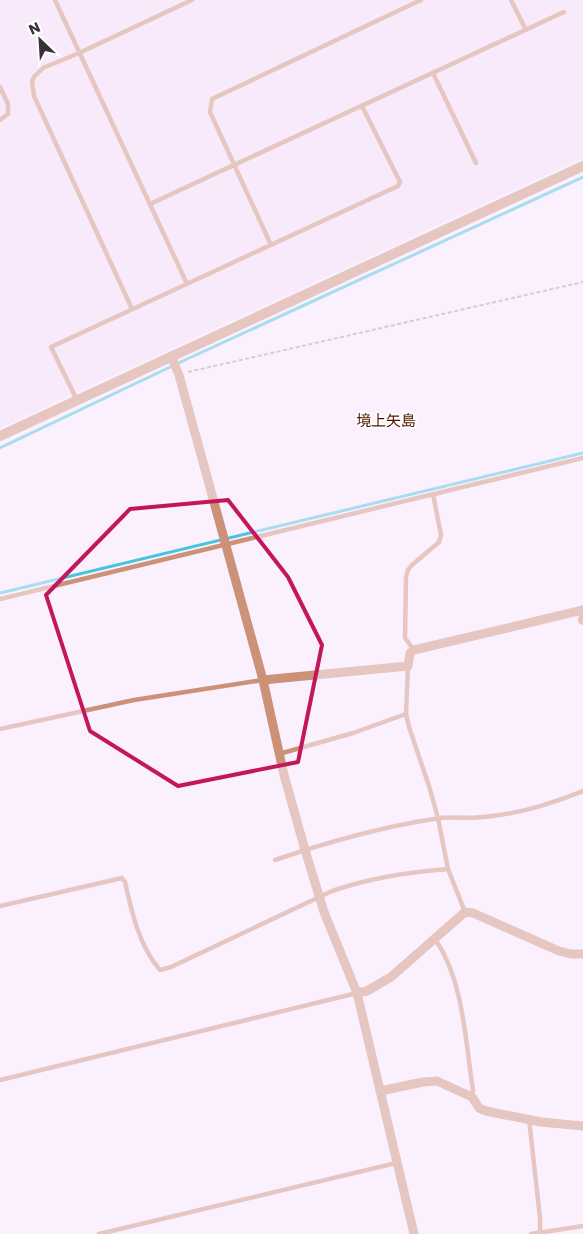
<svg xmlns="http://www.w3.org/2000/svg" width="583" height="1234" font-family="Poppins,'Noto Sans JP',sans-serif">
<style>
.built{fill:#f4e3f6}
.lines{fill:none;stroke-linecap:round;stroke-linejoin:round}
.stream{stroke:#42c5dd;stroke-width:3}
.path{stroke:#a8a0a9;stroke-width:2;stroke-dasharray:4 2.5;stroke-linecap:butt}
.service{stroke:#cb9277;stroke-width:4.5}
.minor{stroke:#cb9277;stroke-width:9}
.tertiary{stroke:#cb9277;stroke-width:10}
.marked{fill:none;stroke:#c2185b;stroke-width:4;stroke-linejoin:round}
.labels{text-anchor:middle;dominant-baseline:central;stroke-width:4;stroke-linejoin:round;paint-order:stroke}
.quarter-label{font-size:15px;fill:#531300;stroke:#fff}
</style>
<rect width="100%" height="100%" fill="#fbf0fd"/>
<path class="built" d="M 0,0 L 583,0 L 583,158 L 0,428 Z"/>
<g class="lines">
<g class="stream">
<path d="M 0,448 L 185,360 L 583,177"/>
<path d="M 0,593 L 583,453"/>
</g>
<path class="path" d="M 188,372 L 583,282"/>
<g class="service">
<path d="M 55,0 L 187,284"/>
<path d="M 511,0 L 526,30"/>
<path d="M 433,73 L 476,163"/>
<path d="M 0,87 L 8,104 L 8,114 L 0,120"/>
<path d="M 150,204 L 564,12"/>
<path d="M 271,245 L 210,112 L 212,99 L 421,0"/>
<path d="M 132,309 L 34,96 L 32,82 L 34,77 L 43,68 L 79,53 L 192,0"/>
<path d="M 77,400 L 51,347 L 398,186 L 400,182 L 362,106"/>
<path d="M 0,599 L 583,458"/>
<path d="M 414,650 L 405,638 L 406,577 L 408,570 L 411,566 L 439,542 L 441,535 L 433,494"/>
<path d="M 408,666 L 406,714 L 409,727 L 429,786 L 438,818 L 448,869 L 465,912"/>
<path d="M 0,729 L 134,700 L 263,680"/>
<path d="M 279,754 L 353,733 L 406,714"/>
<path d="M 275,860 C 325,843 381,827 434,819 C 450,816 467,819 484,817 C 518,814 551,804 583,791"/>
<path d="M 0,906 L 122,878 L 125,882 C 132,913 139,946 160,970 L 171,967 L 332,891 C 370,878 407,872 448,869"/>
<path d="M 435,939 C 464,981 465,1040 473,1090 L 472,1097"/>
<path d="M 0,1080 L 357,993"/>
<path d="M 529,1119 L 540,1218 L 540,1233"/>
<path d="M 99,1234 L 396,1163"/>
<path d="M 531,1234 L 583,1226"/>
</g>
<g class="minor">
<path d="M 171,356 L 179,375 L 263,680 L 284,775 L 305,850 L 324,912 L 357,993 L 414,1234"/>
<path d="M 263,680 L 408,666 L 410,653 L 414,650 L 583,610"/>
<path d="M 357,993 L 367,991 L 391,977 L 465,912 L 473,913 L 559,951 L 571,954 L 583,954"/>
<path d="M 380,1091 L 423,1082 L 437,1081 L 472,1097 L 479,1108 L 486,1111 L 541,1122 L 583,1126"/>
</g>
<g class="tertiary">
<path d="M 0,436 L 583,166"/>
<path d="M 583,619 L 583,620"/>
</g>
</g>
<path d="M0 0H583V1234H0ZM 228,500 L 288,577 L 322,645 L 298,762 L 178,786 L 90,731 L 46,595 L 130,509 Z" fill="#fbf0fd" fill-opacity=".55" fill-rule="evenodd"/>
<path class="marked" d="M 228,500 L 288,577 L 322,645 L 298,762 L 178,786 L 90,731 L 46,595 L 130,509 Z"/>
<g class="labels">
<g class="quarter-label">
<text x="386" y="420">境上矢島</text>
</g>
</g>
<g transform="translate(40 40) rotate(335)" stroke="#ffffff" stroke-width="4" paint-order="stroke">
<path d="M0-4L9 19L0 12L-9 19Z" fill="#373237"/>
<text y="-8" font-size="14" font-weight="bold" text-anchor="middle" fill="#373237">N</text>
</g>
</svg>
